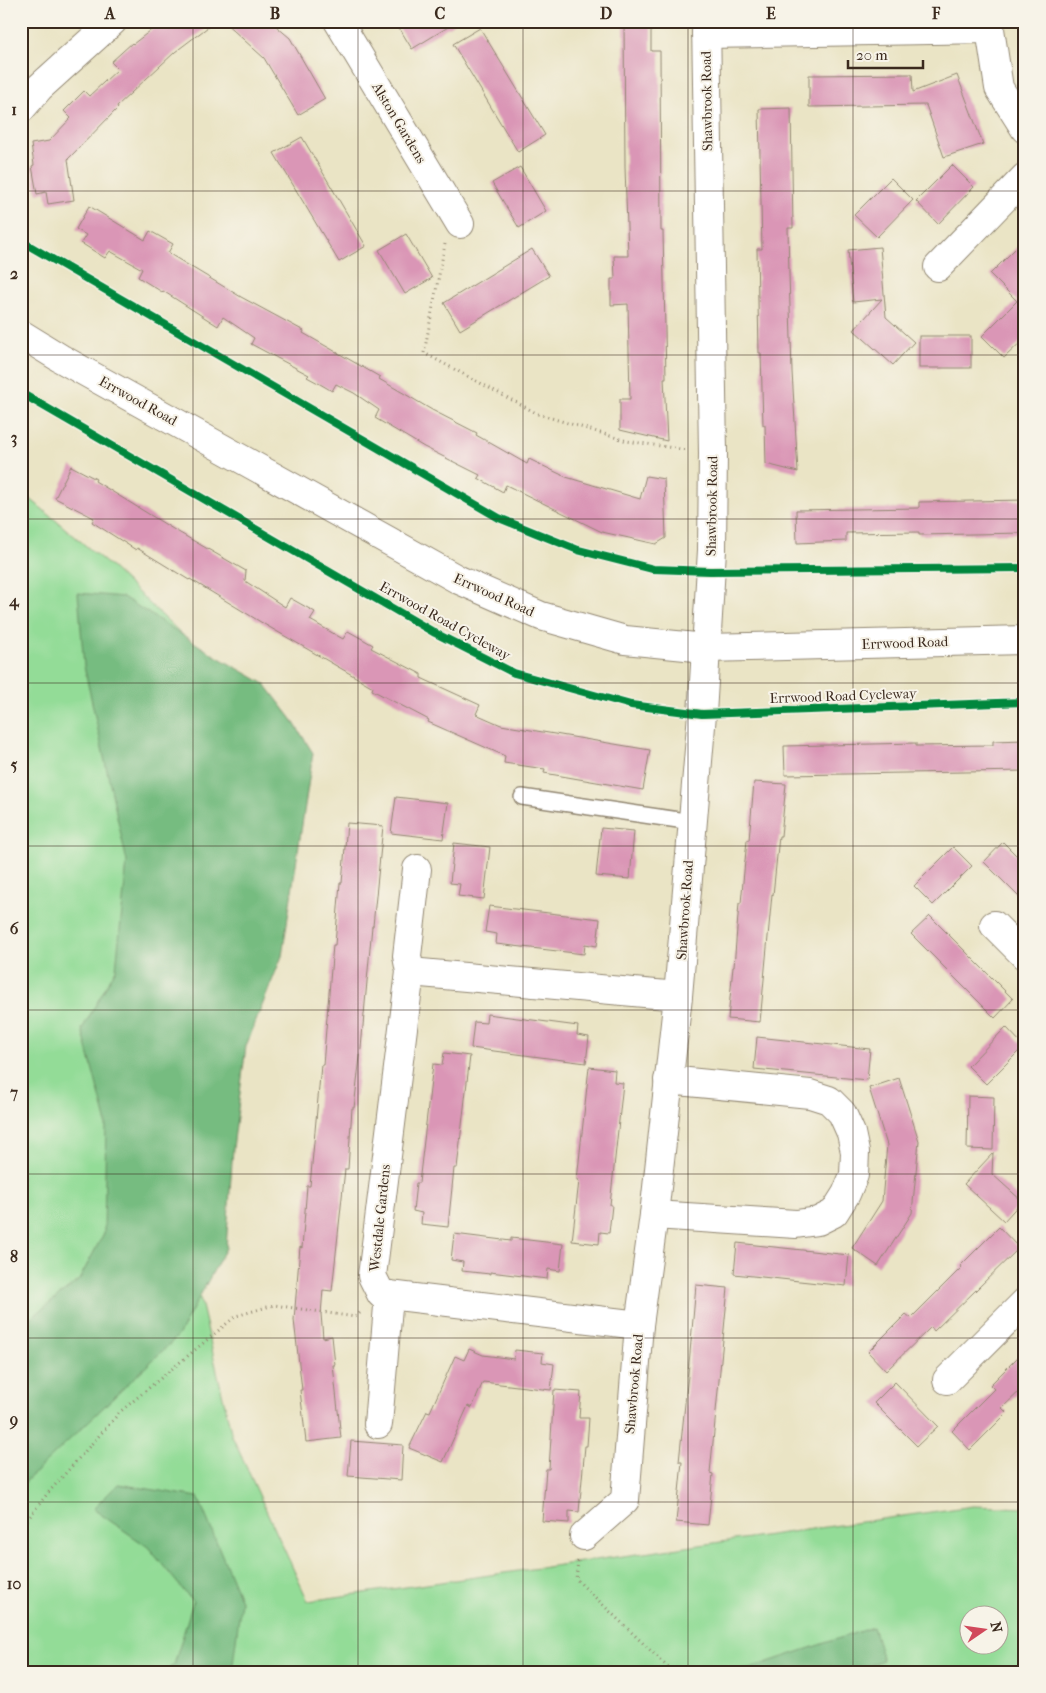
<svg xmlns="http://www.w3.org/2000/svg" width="1046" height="1693" font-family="'IM FELL French Canon',serif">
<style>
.green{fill:#93dc97;stroke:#67835a;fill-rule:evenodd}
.forest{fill:#76bc80;stroke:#58734f}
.building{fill:#da96b6}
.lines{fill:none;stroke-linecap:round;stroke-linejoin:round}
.service-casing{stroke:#928772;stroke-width:18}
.minor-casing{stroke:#928772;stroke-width:30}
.path{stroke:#928772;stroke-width:3;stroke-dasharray:1 4;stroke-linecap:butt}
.service{stroke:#fff;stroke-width:15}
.minor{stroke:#fff;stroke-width:28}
.cycleway-casing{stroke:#f7f3e8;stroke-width:11}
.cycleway{stroke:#00873e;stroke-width:8}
.grid{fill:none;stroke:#3b2a1e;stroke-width:1;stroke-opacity:0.55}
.labels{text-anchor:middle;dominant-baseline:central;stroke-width:4;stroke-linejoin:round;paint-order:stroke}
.street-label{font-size:14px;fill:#3b2a1e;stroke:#f7f3e8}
.neatline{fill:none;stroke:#3b2a1e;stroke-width:2}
.grid-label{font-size:16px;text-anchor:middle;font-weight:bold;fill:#3b2a1e}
</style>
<rect width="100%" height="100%" fill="#f7f3e8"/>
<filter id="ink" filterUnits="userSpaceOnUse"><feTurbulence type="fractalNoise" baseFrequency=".02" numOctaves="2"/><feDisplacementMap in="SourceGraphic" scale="10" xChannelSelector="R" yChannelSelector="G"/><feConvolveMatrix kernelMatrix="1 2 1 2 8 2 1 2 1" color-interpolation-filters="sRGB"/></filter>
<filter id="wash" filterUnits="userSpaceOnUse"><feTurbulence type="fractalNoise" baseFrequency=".0096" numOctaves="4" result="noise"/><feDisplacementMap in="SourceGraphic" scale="20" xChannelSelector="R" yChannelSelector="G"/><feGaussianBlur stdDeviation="1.12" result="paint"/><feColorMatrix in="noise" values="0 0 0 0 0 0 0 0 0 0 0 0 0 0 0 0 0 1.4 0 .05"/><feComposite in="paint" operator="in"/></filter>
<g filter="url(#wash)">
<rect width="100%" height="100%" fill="#eae4c5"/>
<path class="green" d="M 21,491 L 111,567 L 229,679 L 176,1193 L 232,1436 L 308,1601 L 973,1506 L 1025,1508 L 1025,1672 L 21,1672 ZM 968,1616 L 998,1616 L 998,1646 L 968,1646 Z"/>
<g class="forest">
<path d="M 78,593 L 123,597 L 214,655 L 265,684 L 291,718 L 313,753 L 282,956 L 246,1046 L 233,1148 L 226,1248 L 178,1336 L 21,1486 L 21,1326 L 79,1280 L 104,1233 L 106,1120 L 82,1029 L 116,969 L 127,862 L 84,666 Z"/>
<path d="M 118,1484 L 198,1497 L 241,1601 L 232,1672 L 164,1672 L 174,1665 L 193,1602 L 148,1547 L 93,1509 Z"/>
<path d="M 873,1627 L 883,1660 L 853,1672 L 738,1672 Z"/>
</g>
<g id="blocks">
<g class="building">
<path d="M 163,21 L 216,21 L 175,52 L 117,106 L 118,108 L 68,159 L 74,200 L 48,204 L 46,192 L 37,194 L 32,166 L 34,165 L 31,144 L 49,141 L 71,118 L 64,111 L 84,91 L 89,96 L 118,69 L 111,62 L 132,43 L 133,44 Z"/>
<path d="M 223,21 L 270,21 L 290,38 L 325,99 L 298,115 L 264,58 Z"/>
<path d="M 395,21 L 458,21 L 412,49 Z"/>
<path d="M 624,21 L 651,21 L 651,51 L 660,51 L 661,231 L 663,231 L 666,378 L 664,378 L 667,441 L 620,430 L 620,399 L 630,399 L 628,304 L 611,305 L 611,279 L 615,279 L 614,256 L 628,256 L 625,167 Z"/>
<path d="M 480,28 L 545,135 L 518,152 L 453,44 Z"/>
<path d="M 912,74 L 913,92 L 957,75 L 983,144 L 944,157 L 926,105 L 809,107 L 809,75 Z"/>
<path d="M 791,108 L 793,228 L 788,228 L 789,274 L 792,372 L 798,472 L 766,464 L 765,425 L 763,425 L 761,353 L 759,353 L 757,249 L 762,249 L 759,109 Z"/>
<path d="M 302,137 L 366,246 L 339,262 L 274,153 Z"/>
<path d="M 952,165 L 974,187 L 938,224 L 916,201 Z"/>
<path d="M 520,167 L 546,211 L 519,228 L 492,183 Z"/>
<path d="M 891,178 L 913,200 L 877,237 L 854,215 Z"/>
<path d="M 89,206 L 145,240 L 150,231 L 173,244 L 168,253 L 241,297 L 304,331 L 303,333 L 380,377 L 379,379 L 405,394 L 432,410 L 477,433 L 476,435 L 527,464 L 529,459 L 566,477 L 640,499 L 646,476 L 664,479 L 666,538 L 656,544 L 602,532 L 506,485 L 503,492 L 478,478 L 480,475 L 424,447 L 375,418 L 379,410 L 354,393 L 336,384 L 332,391 L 320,384 L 307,377 L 309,375 L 251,344 L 254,338 L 223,317 L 218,326 L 163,291 L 162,292 L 138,277 L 142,269 L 110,251 L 105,258 L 81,243 L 86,235 L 76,229 Z"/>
<path d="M 406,234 L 432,278 L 405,294 L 379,250 Z"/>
<path d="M 1025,239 L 1025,338 L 1004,358 L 982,336 L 1017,301 L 990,274 Z"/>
<path d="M 880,247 L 886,317 L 914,342 L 893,365 L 854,330 L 882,299 L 853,302 L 848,250 Z"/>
<path d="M 532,249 L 549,276 L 460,330 L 444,303 Z"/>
<rect x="919" y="336" width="52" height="32"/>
<path d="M 71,466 L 96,479 L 95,481 L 173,529 L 246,571 L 245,581 L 285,607 L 290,598 L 315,612 L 310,620 L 343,639 L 348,631 L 373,645 L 371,648 L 421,674 L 421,678 L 480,705 L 476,714 L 501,725 L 650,750 L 643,790 L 544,773 L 545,769 L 504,763 L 505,756 L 428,722 L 429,720 L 372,690 L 373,687 L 264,624 L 190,579 L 189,580 L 137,548 L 136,550 L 92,522 L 94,518 L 55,498 Z"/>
<path d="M 1025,500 L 1025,533 L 919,535 L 919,532 L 846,533 L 846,541 L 797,543 L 796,510 L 919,508 L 919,502 Z"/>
<path d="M 1025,740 L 1025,771 L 785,775 L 784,746 L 916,743 L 916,746 L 993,745 L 993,741 Z"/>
<path d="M 754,782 L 786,784 L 781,836 L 779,836 L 773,895 L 772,894 L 760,1022 L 728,1019 L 733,967 L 734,967 L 739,903 L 741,903 L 747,840 L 749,840 Z"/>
<path d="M 396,797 L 448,803 L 443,839 L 391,833 Z"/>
<path d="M 347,823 L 383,826 L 373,926 L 372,926 L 361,1048 L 354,1108 L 352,1108 L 348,1169 L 345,1169 L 332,1291 L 323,1290 L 321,1314 L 323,1338 L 332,1336 L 335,1365 L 333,1365 L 341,1438 L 306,1442 L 300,1390 L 302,1390 L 294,1320 L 300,1247 L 302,1248 L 307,1186 L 310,1186 L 321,1065 L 323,1065 L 333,945 L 335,945 L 340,883 L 342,883 Z"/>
<path d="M 601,828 L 634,831 L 630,879 L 596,876 Z"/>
<path d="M 1003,842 L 1025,864 L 1025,903 L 984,862 Z"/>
<path d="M 454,843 L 490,847 L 484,899 L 458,896 L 460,884 L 450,883 Z"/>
<path d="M 953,847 L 972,866 L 933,905 L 914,886 Z"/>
<path d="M 489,906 L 600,919 L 597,946 L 585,944 L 584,954 L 496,944 L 497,934 L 485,932 Z"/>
<path d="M 930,916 L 1013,999 L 995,1018 L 911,934 Z"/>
<path d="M 487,1014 L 578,1026 L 577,1035 L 589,1037 L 586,1063 L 471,1048 L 474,1022 L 486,1023 Z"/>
<path d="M 1006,1027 L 1024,1046 L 986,1084 L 968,1066 Z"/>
<path d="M 757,1037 L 870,1049 L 867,1080 L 754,1069 Z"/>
<path d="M 444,1053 L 470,1056 L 457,1168 L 454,1168 L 448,1227 L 421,1224 L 422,1213 L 413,1211 L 416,1183 L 419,1183 L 433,1064 L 442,1065 Z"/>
<path d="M 589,1067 L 615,1070 L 614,1082 L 623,1083 L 610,1205 L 612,1205 L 609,1233 L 600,1232 L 599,1244 L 572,1241 L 579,1181 L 577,1180 Z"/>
<path d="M 899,1078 L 919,1141 L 912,1213 L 878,1266 L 852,1248 L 882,1201 L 887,1145 L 869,1088 Z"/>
<path d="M 968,1096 L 994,1097 L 993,1150 L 967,1149 Z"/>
<path d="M 993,1153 L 992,1174 L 1022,1201 L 1004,1221 L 964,1184 Z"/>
<path d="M 999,1227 L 1019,1248 L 934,1331 L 931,1327 L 886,1371 L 868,1352 L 906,1314 L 911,1318 L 962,1267 L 960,1266 Z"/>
<path d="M 454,1234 L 511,1241 L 511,1238 L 563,1244 L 560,1271 L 548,1269 L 547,1279 L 490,1272 L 490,1274 L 462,1271 L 463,1262 L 451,1260 Z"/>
<path d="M 737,1243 L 849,1255 L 846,1286 L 734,1274 Z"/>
<path d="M 696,1285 L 728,1288 L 710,1473 L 713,1474 L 708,1525 L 676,1522 L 682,1462 L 679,1462 L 688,1375 Z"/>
<path d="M 469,1349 L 483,1355 L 514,1359 L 515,1350 L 543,1353 L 542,1362 L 554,1364 L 551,1390 L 483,1382 L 472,1408 L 468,1406 L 443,1462 L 409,1448 L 427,1411 L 430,1412 L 455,1356 L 464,1360 Z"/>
<path d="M 1025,1350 L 1025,1386 L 1002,1408 L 1007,1413 L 970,1450 L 952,1431 L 994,1389 L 990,1385 Z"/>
<path d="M 895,1382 L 938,1426 L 917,1446 L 874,1403 Z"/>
<path d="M 554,1390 L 581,1392 L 579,1418 L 589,1418 L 587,1446 L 585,1446 L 579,1512 L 569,1511 L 569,1523 L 542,1521 L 546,1469 L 549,1469 Z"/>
<path d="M 351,1441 L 403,1445 L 401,1480 L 348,1476 Z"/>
</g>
</g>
</g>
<g filter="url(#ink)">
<use href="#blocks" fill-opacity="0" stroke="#928772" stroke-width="1"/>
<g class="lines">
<defs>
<path id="service" d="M 522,797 L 692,822"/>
<g id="minor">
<path d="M 338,21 L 460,224"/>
<path d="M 991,21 L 990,29 L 999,88 L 1025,129"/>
<path d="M 706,34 L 990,29"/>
<path d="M 21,109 L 40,87 L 113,21"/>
<path d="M 938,267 L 1025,177"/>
<path d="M 21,334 L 60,358 L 459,580 L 541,616 L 625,640 L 706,648 L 1025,640"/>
<path d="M 417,869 L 407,956 L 410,972 L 372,1276 L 381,1294 L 639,1325"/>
<path d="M 994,925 L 1025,956"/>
<path d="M 410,972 L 678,996"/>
<path d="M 654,1215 L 796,1224 L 818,1221 L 834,1213 L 846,1194 L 854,1175 L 855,1152 L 851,1133 L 842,1113 L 829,1100 L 810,1094 L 668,1080"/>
<path d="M 947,1380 L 1025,1302"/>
<path d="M 378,1424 L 389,1295"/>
<path d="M 584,1536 L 625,1500 L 639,1325 L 654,1215 L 678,996 L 702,714 L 712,550 L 713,453 L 706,21"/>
</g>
</defs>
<use href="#service" class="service-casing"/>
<use href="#minor" class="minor-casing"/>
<g class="path">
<path d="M 445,244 L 424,353 L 538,414 L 627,441 L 687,450"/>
<path d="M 21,1528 L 47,1494 L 121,1411 L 236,1316 L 274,1305 L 355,1317 L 361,1312"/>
<path d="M 578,1561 L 576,1579 L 673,1672"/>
</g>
<use href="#service" class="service"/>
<use href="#minor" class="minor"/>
<defs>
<g id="cycleway">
<path d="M 21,241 L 499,518 L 578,550 L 653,569 L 710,571 L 1025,568"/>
<path d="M 21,393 L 435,633 L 514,673 L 631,705 L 702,714 L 1025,702"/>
</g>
</defs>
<use href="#cycleway" class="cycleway-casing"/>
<use href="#cycleway" class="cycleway"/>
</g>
</g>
<path class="grid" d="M 193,21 L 193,1672M 358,21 L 358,1672M 523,21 L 523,1672M 688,21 L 688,1672M 853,21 L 853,1672M 21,191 L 1025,191M 21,355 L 1025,355M 21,519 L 1025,519M 21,683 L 1025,683M 21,846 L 1025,846M 21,1010 L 1025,1010M 21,1174 L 1025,1174M 21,1338 L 1025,1338M 21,1502 L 1025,1502"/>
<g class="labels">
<g class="street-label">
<text transform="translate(707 101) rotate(-91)">Shawbrook Road</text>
<text transform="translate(399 123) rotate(59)">Alston Gardens</text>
<text transform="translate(138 401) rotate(29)">Errwood Road</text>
<text transform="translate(712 506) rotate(-89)">Shawbrook Road</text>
<text transform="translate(494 595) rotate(24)">Errwood Road</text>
<text transform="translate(445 621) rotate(29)">Errwood Road Cycleway</text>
<text transform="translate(905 643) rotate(-2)">Errwood Road</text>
<text transform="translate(843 696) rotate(-2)">Errwood Road Cycleway</text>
<text transform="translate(685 910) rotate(-86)">Shawbrook Road</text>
<text transform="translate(380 1218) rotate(-84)">Westdale Gardens</text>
<text transform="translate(634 1384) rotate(-85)">Shawbrook Road</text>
</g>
</g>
<rect width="1046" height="1693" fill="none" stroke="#f7f3e8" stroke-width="55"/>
<g transform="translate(984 1630) rotate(77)"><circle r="24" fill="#f7f3e8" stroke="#aca397"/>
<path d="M0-4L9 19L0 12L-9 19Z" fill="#d1495b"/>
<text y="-8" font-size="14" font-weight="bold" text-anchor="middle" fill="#3b2a1e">N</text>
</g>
<path d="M848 60v8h75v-8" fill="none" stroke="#3b2a1e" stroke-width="2.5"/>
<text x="856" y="60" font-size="15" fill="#3b2a1e" stroke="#f7f3e8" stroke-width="4" paint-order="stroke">20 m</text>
<rect x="28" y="28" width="990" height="1638" class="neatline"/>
<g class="grid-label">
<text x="110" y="19">A</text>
<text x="275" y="19">B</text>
<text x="440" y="19">C</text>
<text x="606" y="19">D</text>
<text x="771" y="19">E</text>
<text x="936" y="19">F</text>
<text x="14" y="115">1</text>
<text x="14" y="279">2</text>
<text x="14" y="443">3</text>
<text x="14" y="606">4</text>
<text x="14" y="770">5</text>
<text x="14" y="934">6</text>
<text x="14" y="1098">7</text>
<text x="14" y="1262">8</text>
<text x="14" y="1425">9</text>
<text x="14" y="1589">10</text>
</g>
</svg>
